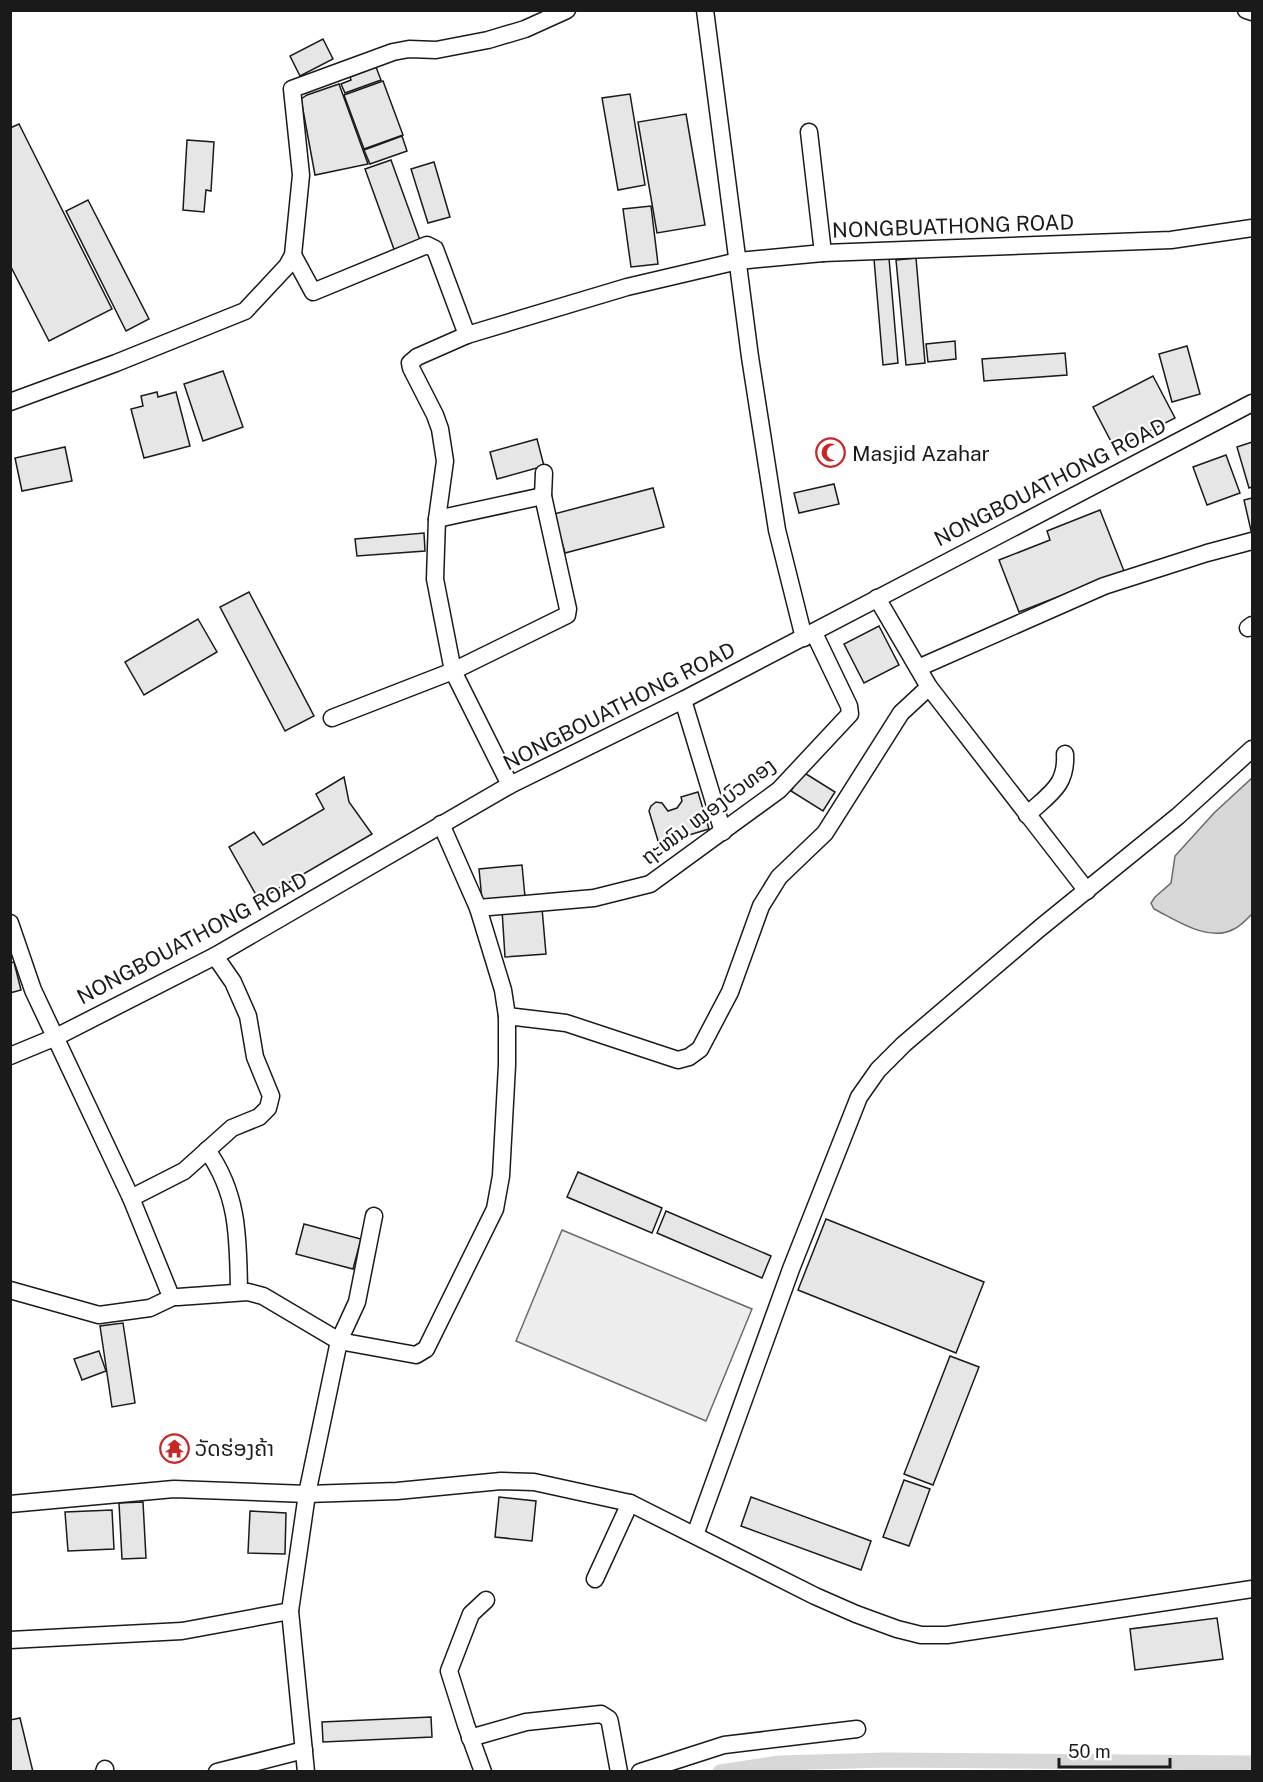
<svg xmlns="http://www.w3.org/2000/svg" width="1263" height="1782" font-family="'Public Sans','Noto Sans Lao',sans-serif">
<style>
.built{fill:#ededed;stroke:#6a6a6a;stroke-width:1.5}
.water{fill:#d7d7d7;stroke:#6a6a6a;stroke-width:1.5}
.lines{fill:none;stroke-linecap:round;stroke-linejoin:round}
.canal{stroke:#d7d7d7;stroke-width:15}
.building{fill:#e6e6e6;stroke:#1a1a1a;stroke-width:1.5}
.minor-casing{stroke:#1a1a1a;stroke-width:19}
.minor{stroke:#fff;stroke-width:16}
.labels{text-anchor:middle;dominant-baseline:central;stroke-width:4.5;stroke-linejoin:round;paint-order:stroke}
.street-label{font-size:21px;fill:#1a1a1a;stroke:#fff}
.poi-label{font-size:21px;fill:#1a1a1a;stroke:#fff;text-anchor:start}
</style>
<rect width="100%" height="100%" fill="#fff"/>
<path class="built" d="M 562,1230 L 752,1309 L 706,1421 L 516,1341 Z"/>
<path class="water" d="M 1252,778 L 1252,914 C 1247,919 1241,926 1234,929 C 1209,943 1176,920 1154,909 L 1151,903 L 1155,897 L 1171,883 L 1175,856 L 1214,813 Z"/>
<g class="lines">
<path class="canal" d="M 720,1772 L 779,1763 L 886,1760 L 1252,1763"/>
</g>
<g class="building">
<path d="M 323,39 L 333,59 L 300,76 L 290,56 Z"/>
<path d="M 376,67 L 381,80 L 345,93 L 341,84 L 351,80 L 350,77 Z"/>
<path d="M 383,81 L 403,135 L 364,149 L 344,95 Z"/>
<path d="M 339,84 L 368,164 L 315,175 L 301,99 L 307,95 Z"/>
<path d="M 630,94 L 645,185 L 618,190 L 602,98 Z"/>
<path d="M 686,114 L 705,225 L 657,233 L 638,122 Z"/>
<path d="M 19,124 L 112,309 L 49,341 L 10,265 L 10,128 Z"/>
<path d="M 402,136 L 407,151 L 370,164 L 364,150 Z"/>
<path d="M 187,140 L 214,142 L 211,191 L 206,190 L 204,212 L 183,210 Z"/>
<path d="M 391,160 L 421,243 L 395,252 L 365,169 Z"/>
<path d="M 434,162 L 450,217 L 428,223 L 411,169 Z"/>
<path d="M 88,200 L 149,319 L 126,331 L 66,211 Z"/>
<path d="M 651,206 L 658,264 L 631,267 L 623,209 Z"/>
<path d="M 889,258 L 898,363 L 883,365 L 874,259 Z"/>
<path d="M 916,258 L 925,363 L 906,365 L 896,260 Z"/>
<path d="M 955,341 L 956,359 L 928,362 L 926,344 Z"/>
<path d="M 1187,346 L 1200,394 L 1172,402 L 1159,354 Z"/>
<path d="M 1065,353 L 1067,375 L 984,381 L 982,359 Z"/>
<path d="M 223,371 L 243,427 L 203,441 L 184,384 Z"/>
<path d="M 1153,376 L 1175,418 L 1115,449 L 1093,407 Z"/>
<path d="M 157,392 L 158,397 L 176,392 L 190,446 L 144,458 L 131,409 L 143,406 L 141,396 Z"/>
<path d="M 537,439 L 544,466 L 497,479 L 490,452 Z"/>
<path d="M 1252,442 L 1252,487 L 1249,488 L 1237,447 Z"/>
<path d="M 65,447 L 72,481 L 22,491 L 15,458 Z"/>
<path d="M 1226,455 L 1240,493 L 1207,505 L 1193,467 Z"/>
<path d="M 834,484 L 839,504 L 799,513 L 794,493 Z"/>
<path d="M 653,488 L 664,527 L 565,553 L 554,514 Z"/>
<path d="M 1252,498 L 1252,535 L 1244,500 Z"/>
<path d="M 1100,510 L 1124,571 L 1019,612 L 999,560 L 1050,540 L 1047,531 Z"/>
<path d="M 424,533 L 425,551 L 357,556 L 355,539 Z"/>
<path d="M 249,592 L 314,716 L 285,731 L 220,607 Z"/>
<path d="M 198,619 L 217,652 L 144,695 L 125,662 Z"/>
<path d="M 879,626 L 899,665 L 864,683 L 844,644 Z"/>
<path d="M 803,772 L 835,792 L 823,811 L 791,791 Z"/>
<path d="M 344,777 L 349,802 L 372,834 L 259,900 L 229,847 L 254,832 L 263,845 L 324,809 L 316,794 Z"/>
<path d="M 698,792 L 709,829 L 659,844 L 649,811 L 651,806 L 656,802 L 662,803 L 668,811 L 677,808 L 682,801 L 681,797 Z"/>
<path d="M 522,865 L 525,897 L 482,900 L 479,869 Z"/>
<path d="M 542,908 L 546,954 L 505,957 L 502,910 Z"/>
<path d="M 14,962 L 21,990 L 10,993 L 10,963 Z"/>
<path d="M 578,1172 L 662,1208 L 652,1233 L 567,1197 Z"/>
<path d="M 666,1211 L 771,1256 L 762,1278 L 657,1233 Z"/>
<path d="M 826,1219 L 984,1282 L 956,1353 L 798,1290 Z"/>
<path d="M 304,1224 L 361,1239 L 353,1269 L 296,1254 Z"/>
<path d="M 123,1323 L 135,1403 L 112,1407 L 100,1326 Z"/>
<path d="M 99,1351 L 106,1371 L 82,1380 L 74,1359 Z"/>
<path d="M 950,1356 L 979,1367 L 933,1485 L 904,1474 Z"/>
<path d="M 904,1480 L 930,1489 L 909,1546 L 883,1537 Z"/>
<path d="M 499,1497 L 536,1501 L 532,1541 L 495,1537 Z"/>
<path d="M 751,1497 L 871,1541 L 861,1570 L 741,1526 Z"/>
<path d="M 143,1502 L 146,1558 L 122,1559 L 119,1503 Z"/>
<path d="M 112,1510 L 114,1549 L 68,1551 L 65,1512 Z"/>
<path d="M 250,1511 L 286,1513 L 285,1554 L 248,1553 Z"/>
<path d="M 1217,1618 L 1223,1659 L 1135,1670 L 1130,1629 Z"/>
<path d="M 431,1717 L 432,1737 L 323,1742 L 322,1722 Z"/>
<path d="M 20,1718 L 33,1772 L 10,1772 L 10,1720 Z"/>
</g>
<g class="lines">
<defs>
<g id="minor">
<path d="M 705,10 L 750,357 L 777,530 L 804,638"/>
<path d="M 1246,10 L 1252,12"/>
<path d="M 809,132 L 823,253"/>
<path d="M 293,255 L 313,292 L 427,245 L 435,249 L 467,335"/>
<path d="M 10,402 L 116,363 L 245,311 L 287,266 L 293,255 L 301,175 L 292,89 L 393,52 L 409,49 L 436,50 L 488,40 L 525,29 L 567,10"/>
<path d="M 437,519 L 543,496"/>
<path d="M 877,598 L 929,687 L 1087,891"/>
<path d="M 1248,628 L 1252,625"/>
<path d="M 918,668 L 1104,586 L 1207,553 L 1252,541"/>
<path d="M 683,700 L 723,832"/>
<path d="M 332,718 L 453,671 L 567,615 L 568,609 L 543,496 L 544,473"/>
<path d="M 510,785 L 453,671 L 435,579 L 437,519 L 445,461 L 440,429 L 435,415 L 411,368 L 410,363 L 417,357 L 467,335 L 627,287 L 738,261 L 823,253 L 1171,240 L 1252,228"/>
<path d="M 1027,815 C 1049,794 1067,786 1065,754"/>
<path d="M 478,908 L 594,898 L 650,884 L 779,790 L 850,714 L 849,706 L 814,633"/>
<path d="M 10,923 L 33,990 L 131,1198 L 170,1294 L 173,1297 L 178,1297 L 248,1292 L 263,1296 L 339,1341 L 416,1355 L 426,1349 L 495,1209 L 501,1176 L 507,1065 L 507,1016 L 503,990 L 478,908 L 441,824"/>
<path d="M 507,1016 L 566,1023 L 678,1060 L 689,1057 L 700,1049 L 730,992 L 761,906 L 779,877 L 825,833 L 901,713 L 929,687"/>
<path d="M 10,1056 L 56,1037 L 215,956 L 510,785 L 683,700 L 1252,403"/>
<path d="M 207,1150 C 239,1195 238,1239 239,1291"/>
<path d="M 131,1198 L 184,1171 L 232,1128 L 259,1117 L 268,1108 L 271,1096 L 255,1057 L 248,1016 L 233,982 L 215,956"/>
<path d="M 10,1290 L 99,1315 L 150,1308 L 173,1297"/>
<path d="M 10,1504 L 174,1489 L 307,1494 L 397,1491 L 501,1481 L 534,1482 L 630,1503 L 815,1596 L 856,1614 L 897,1629 L 921,1635 L 947,1635 L 1252,1589"/>
<path d="M 695,1535 L 791,1269 L 859,1097 L 878,1070 L 904,1044 L 1040,928 L 1178,816 L 1252,749"/>
<path d="M 595,1579 L 630,1503"/>
<path d="M 10,1640 L 182,1631 L 290,1611"/>
<path d="M 470,1738 L 526,1722 L 601,1714 L 609,1719 L 610,1723 L 619,1772"/>
<path d="M 104,1772 L 105,1769"/>
<path d="M 217,1772 L 304,1750"/>
<path d="M 306,1772 L 290,1611 L 307,1494 L 339,1341 L 357,1302 L 374,1216"/>
<path d="M 483,1772 L 466,1725 L 449,1671 L 471,1614 L 486,1600"/>
<path d="M 640,1772 L 724,1745 L 857,1729"/>
</g>
</defs>
<use href="#minor" class="minor-casing"/>
<use href="#minor" class="minor"/>
</g>
<defs>
<symbol id="mosque-ring" viewBox="-11 -11 22 22"><circle r="9.5" fill="#fff" stroke="#c62828" stroke-width="1.5"/><path d="M3.5-4.9A6 6 0 1 0 3.5 4.9A5 5 0 1 1 3.5-4.9Z" fill="#c62828"/></symbol>
<symbol id="temple-ring" viewBox="-11 -11 22 22"><circle r="9.5" fill="#fff" stroke="#c62828" stroke-width="1.5"/><path d="M0-6L5-2H3V0L6.5 2.5H4V6H1.5V3h-3V6H-4V2.5H-6.5L-3 0V-2H-5Z" fill="#c62828"/></symbol>
</defs>
<g fill-rule="evenodd">
<use href="#mosque-ring" x="814" y="436" width="33" height="33"/>
<use href="#temple-ring" x="158" y="1432" width="33" height="33"/>
</g>
<g class="labels">
<g class="street-label">
<text transform="translate(953 226) rotate(-2)">NONGBUATHONG ROAD</text>
<text transform="translate(1050 482) rotate(-27)">NONGBOUATHONG ROAD</text>
<text transform="translate(619 706) rotate(-27)">NONGBOUATHONG ROAD</text>
<text transform="translate(708 811) rotate(-37)">ຖະໜົນ ໝອງບົວທອງ</text>
<text transform="translate(192 938) rotate(-28)">NONGBOUATHONG ROAD</text>
</g>
<g class="poi-label">
<text x="852" y="453">Masjid Azahar</text>
<text x="195" y="1448">ວັດຮ່ອງຄ້າ</text>
</g>
</g>
<rect width="1263" height="1782" fill="none" stroke="#1a1a1a" stroke-width="24"/>
<path d="M1059 1758v9h111v-9" fill="none" stroke="#1a1a1a" stroke-width="3"/>
<text x="1068" y="1758" font-size="18" fill="#1a1a1a" stroke="#ffffff" stroke-width="4.5" paint-order="stroke">50 m</text>
</svg>
